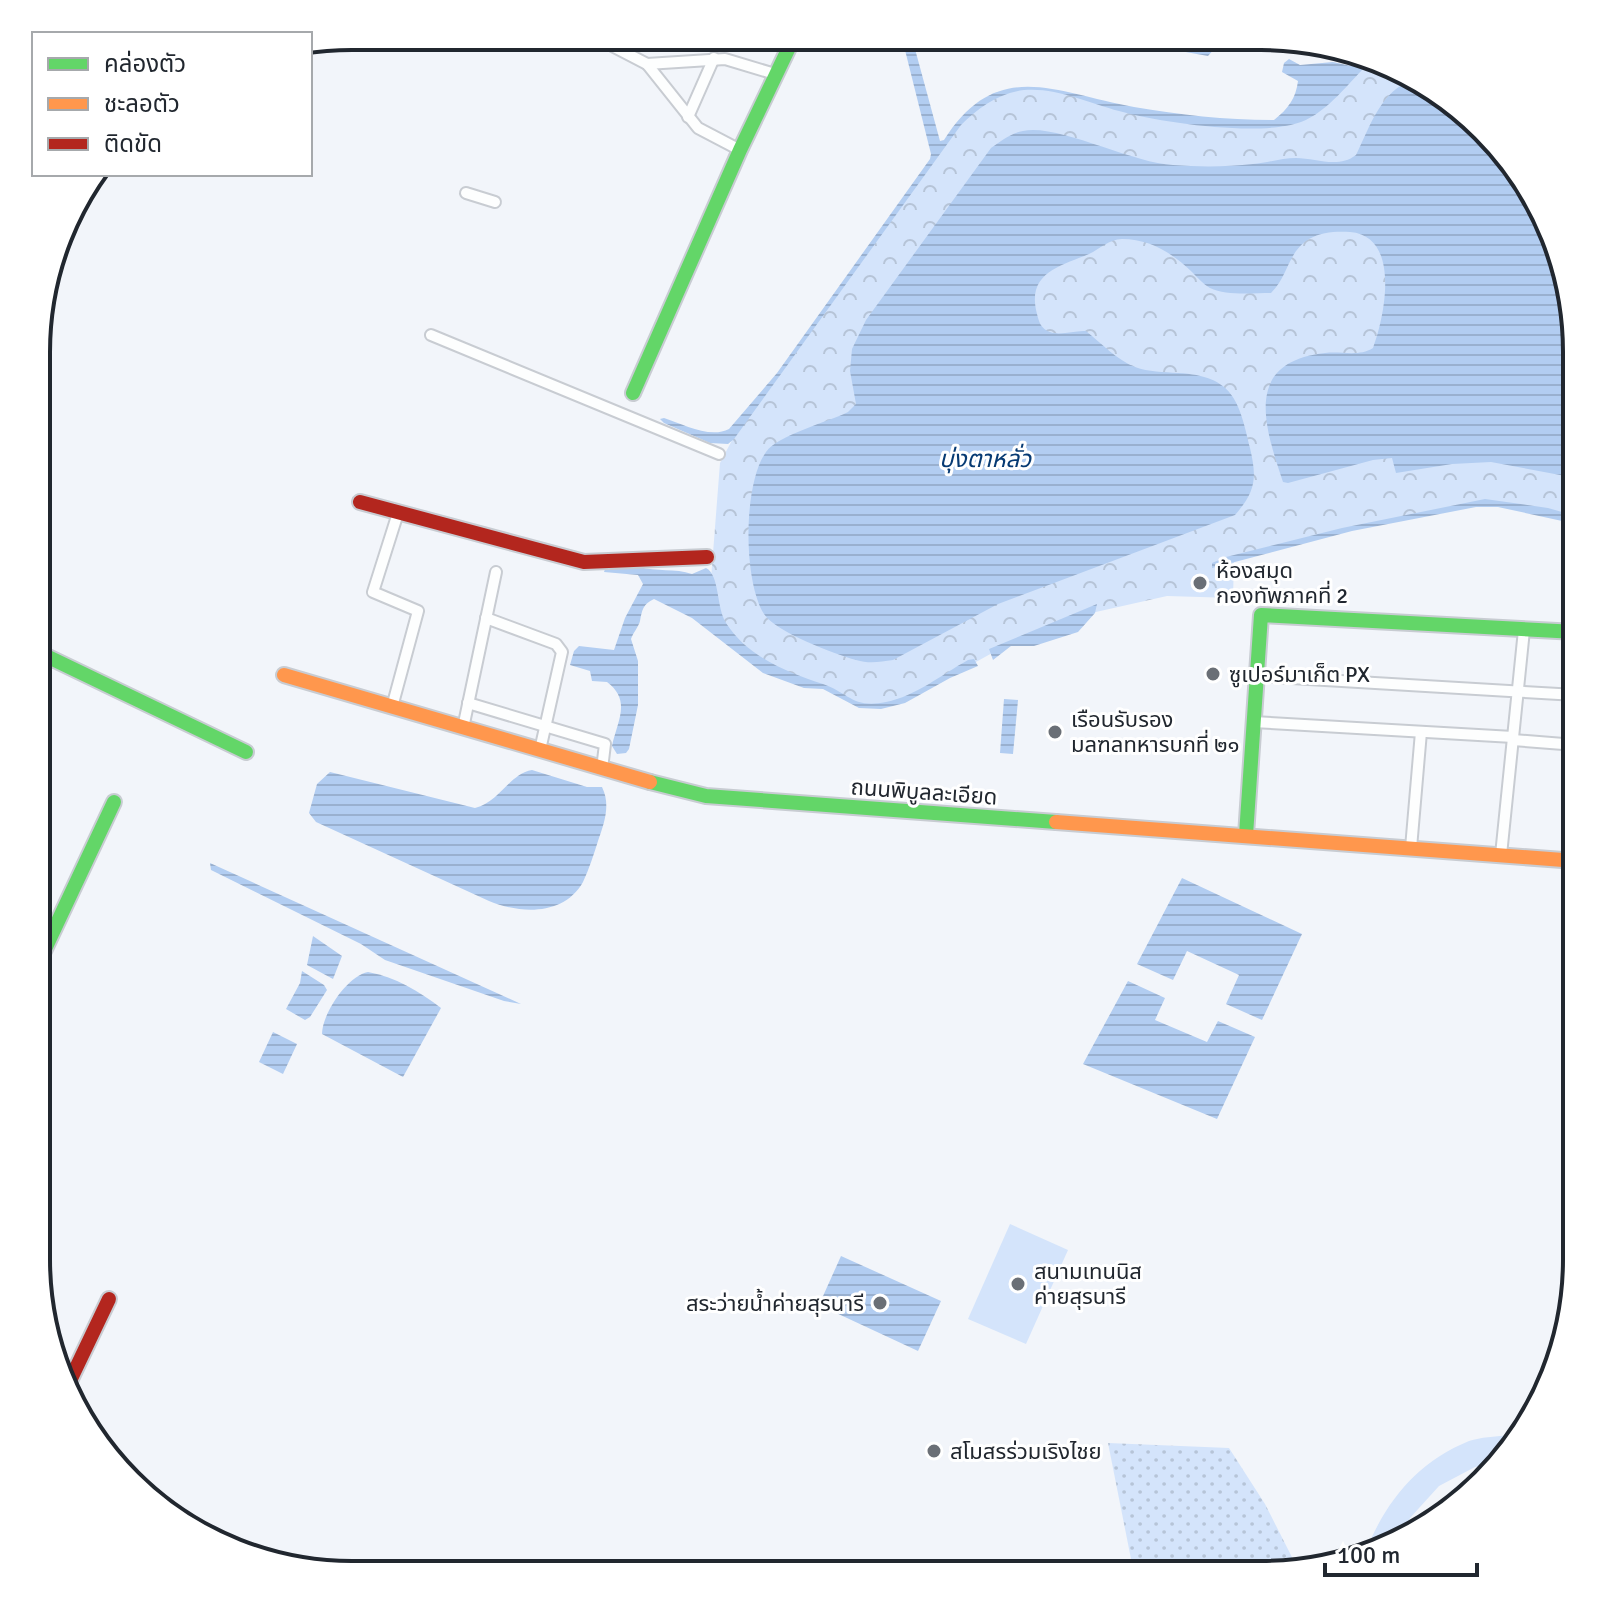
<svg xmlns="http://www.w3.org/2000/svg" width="1613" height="1611" font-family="Signika,'Noto Sans Thai',sans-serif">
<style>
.grass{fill:url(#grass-dots)}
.park{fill:url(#park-crowns)}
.pitch{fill:#d4e4fb}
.water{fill:url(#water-rules)}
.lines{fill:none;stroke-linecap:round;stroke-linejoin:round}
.street-casing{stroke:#c8ccd2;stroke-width:14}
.fast-casing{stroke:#c8ccd2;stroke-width:18}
.slow-casing{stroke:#c8ccd2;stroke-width:18}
.jam-casing{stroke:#c8ccd2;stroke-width:18}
.street{stroke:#fdfefe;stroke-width:10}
.fast{stroke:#63d668;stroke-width:14}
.slow{stroke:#ff974d;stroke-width:14}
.jam{stroke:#b3261e;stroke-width:14}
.poi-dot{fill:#6a6f76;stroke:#fff;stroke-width:3}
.labels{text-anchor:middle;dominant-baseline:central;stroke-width:6;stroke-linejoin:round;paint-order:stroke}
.poi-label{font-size:22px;fill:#21272f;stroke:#fff;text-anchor:start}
.street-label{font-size:22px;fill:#21272f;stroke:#fff}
.water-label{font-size:24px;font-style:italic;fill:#063a73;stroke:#fff}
.rim{fill:none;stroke:#21272f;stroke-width:4}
</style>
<defs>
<pattern id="grass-dots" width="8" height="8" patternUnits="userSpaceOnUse" patternTransform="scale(2)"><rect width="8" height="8" fill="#d4e4fb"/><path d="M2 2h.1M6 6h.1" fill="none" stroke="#b6c4d7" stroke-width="1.8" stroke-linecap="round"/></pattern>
<pattern id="park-crowns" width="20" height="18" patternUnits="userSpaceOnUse" patternTransform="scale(2)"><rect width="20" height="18" fill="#d4e4fb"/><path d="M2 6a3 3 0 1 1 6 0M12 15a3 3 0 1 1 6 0" fill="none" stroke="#b6c4d7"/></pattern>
<pattern id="water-rules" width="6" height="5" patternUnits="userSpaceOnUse" patternTransform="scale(2)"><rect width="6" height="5" fill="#b2cdf1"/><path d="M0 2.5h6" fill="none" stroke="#99b0cf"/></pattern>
</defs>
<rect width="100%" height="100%" fill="#f2f5fa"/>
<path class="grass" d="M 1108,1443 L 1229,1448 L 1265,1504 L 1299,1571 L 1281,1574 L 1134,1574 Z"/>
<path class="park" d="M 1355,57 L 1419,79 L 1512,160 L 1560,250 L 1576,332 L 1576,520 L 1488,503 L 1387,521 L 1234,560 L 1233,598 L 1167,596 L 1087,614 L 994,652 L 918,694 L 891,705 L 865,706 L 851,703 L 823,687 L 770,669 L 719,620 L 711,579 L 720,463 L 739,427 L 955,128 L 993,93 L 1025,88 L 1052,90 L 1136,112 L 1270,124 L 1336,88 Z"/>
<g class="pitch">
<path d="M 1010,1224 L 1068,1250 L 1026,1344 L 968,1319 Z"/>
<path d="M 1507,1435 L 1514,1436 L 1490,1464 L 1475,1467 L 1439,1486 L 1410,1518 L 1401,1538 L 1363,1558 C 1383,1505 1415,1463 1469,1441 C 1481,1437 1495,1437 1507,1435 Z"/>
</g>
<g class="water">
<path d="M 902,38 L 912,38 L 940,141 L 944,140 C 997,56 1056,93 1134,107 C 1180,115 1227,120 1274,120 C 1288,109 1296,98 1298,81 L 1282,72 L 1284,63 L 1289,59 L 1300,65 L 1333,62 L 1351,66 L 1359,58 L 1370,62 C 1350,81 1328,112 1301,122 C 1260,137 1162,123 1119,111 C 1090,103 1055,87 1024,90 C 999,93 978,108 961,125 L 734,439 L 728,444 L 710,443 L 664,423 L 660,419 L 664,418 C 683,424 710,439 729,429 L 777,373 L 930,159 L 931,154 Z"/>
<path d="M 1179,38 L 1215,38 L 1215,48 L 1208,56 L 1180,51 Z"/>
<path d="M 1414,80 L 1423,82 L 1512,160 L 1560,250 L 1576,332 L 1576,478 L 1491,462 L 1452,464 L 1396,473 L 1392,458 L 1373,460 L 1288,483 L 1283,482 C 1264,425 1243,362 1325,353 C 1342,351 1359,357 1373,348 C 1385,316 1401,236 1350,232 C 1337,231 1321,232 1309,239 C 1287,253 1289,275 1271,293 C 1253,293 1226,296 1210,288 C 1203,284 1198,278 1192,272 C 1172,253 1150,239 1122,239 C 1109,239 1100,249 1089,254 C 1060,266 1026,273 1037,314 C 1039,322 1041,329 1050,332 C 1061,336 1075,330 1086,331 C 1101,343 1117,360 1135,367 C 1149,372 1163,372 1178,373 C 1233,376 1239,400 1250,448 C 1257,478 1256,491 1235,515 L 998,604 L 893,660 C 880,662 869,664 856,660 C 834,654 776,632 764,614 C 743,580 743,484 766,452 C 778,435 828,422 848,412 L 856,404 L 850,371 L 852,349 L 866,320 L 991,148 C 1001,141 1011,133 1023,131 C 1056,123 1132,163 1173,165 C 1199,167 1227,167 1253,164 C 1267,163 1282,158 1296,158 C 1316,158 1338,169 1356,155 C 1370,127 1381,89 1414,80 Z"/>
<path d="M 1485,499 L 1548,508 L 1576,516 L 1576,524 L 1498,507 L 1476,507 L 1352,531 L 1212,568 L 1212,563 L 1226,557 L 1342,528 Z"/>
<path d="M 639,567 C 657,572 675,568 692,574 L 706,568 C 720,575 716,608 726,623 C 748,657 787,672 823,684 C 849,693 853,709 886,702 C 916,696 941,675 968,660 L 974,659 L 978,666 L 950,678 L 905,703 L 881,709 L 859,708 L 823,689 L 804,688 L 763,673 L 692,618 L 654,599 C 643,604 642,610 640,621 C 639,626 633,633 631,639 L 638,661 L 638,705 L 629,749 L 626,753 L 617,754 L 612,746 C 617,721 632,701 607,682 L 592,681 L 590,671 L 570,665 L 574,651 L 579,646 L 614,650 L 625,618 L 643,584 L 638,575 L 604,572 L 605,569 Z"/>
<path d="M 1097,604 L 1095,613 L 1078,632 L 1034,646 L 1011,646 L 993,660 L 989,649 Z"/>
<path d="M 1004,699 L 1018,700 L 1013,754 L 1000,753 Z"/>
<path d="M 532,770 L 587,787 L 602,787 C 611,805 604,824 598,841 C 594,854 589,869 583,882 C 564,916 520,914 489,901 L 316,822 L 309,813 L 317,784 L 330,772 L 475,808 C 500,802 509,774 532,770 Z"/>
<path d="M 210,863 L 521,1004 L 504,1001 L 385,960 L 361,944 L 211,870 Z"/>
<path d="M 1182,878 L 1302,934 L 1262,1020 L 1226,1004 L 1239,975 L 1187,951 L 1173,980 L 1137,964 Z"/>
<path d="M 313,936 L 342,956 L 333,979 L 307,965 Z"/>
<path d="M 302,971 L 324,985 L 327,990 L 310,1017 L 305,1020 L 286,1009 L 300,983 Z"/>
<path d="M 368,972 C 395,977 419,991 441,1008 L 403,1077 L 322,1034 C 322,1014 347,976 368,972 Z"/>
<path d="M 1128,981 L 1165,998 L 1155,1020 L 1207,1042 L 1218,1021 L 1255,1037 L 1217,1119 L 1083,1064 Z"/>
<path d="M 273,1032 L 297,1044 L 283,1074 L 259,1062 Z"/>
<path d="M 841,1256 L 941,1301 L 918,1351 L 819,1305 Z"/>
</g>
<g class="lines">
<defs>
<g id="street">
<path d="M 595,37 L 647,64 L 725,59 L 775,74"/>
<path d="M 647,64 L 698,128 L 740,150"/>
<path d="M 688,117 L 714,58"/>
<path d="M 466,193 L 495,202"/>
<path d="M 431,335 L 719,454"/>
<path d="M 486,618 L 556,644 L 562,652 L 540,750"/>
<path d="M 1257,676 L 1576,695"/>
<path d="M 468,703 L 605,744 L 602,769"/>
<path d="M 392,707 L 418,611 L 373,592 L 398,513"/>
<path d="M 1253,722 L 1513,737"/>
<path d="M 463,728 L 496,572"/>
<path d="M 1513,740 L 1576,745"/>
<path d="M 1411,848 L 1421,732"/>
<path d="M 1501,855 L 1524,630"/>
</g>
<g id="fast">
<path d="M 633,393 L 740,150 L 794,37"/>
<path d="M 40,653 L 246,752"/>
<path d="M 650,782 L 706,796 L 1056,822"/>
<path d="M 1246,835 L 1261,615 L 1576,632"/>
<path d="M 38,953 L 44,951 L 114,802"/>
</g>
<g id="slow">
<path d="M 284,675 L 650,782"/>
<path d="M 1056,822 L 1576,861"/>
</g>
<g id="jam">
<path d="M 360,502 L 584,562 L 707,557"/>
<path d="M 67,1387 L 109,1299"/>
</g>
</defs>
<use href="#street" class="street-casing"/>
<use href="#fast" class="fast-casing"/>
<use href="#slow" class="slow-casing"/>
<use href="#jam" class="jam-casing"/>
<use href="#street" class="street"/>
<use href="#fast" class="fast"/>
<use href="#slow" class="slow"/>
<use href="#jam" class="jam"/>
</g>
<g class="poi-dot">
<circle cx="1200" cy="583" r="8"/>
<circle cx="1213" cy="674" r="8"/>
<circle cx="1055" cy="732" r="8"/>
<circle cx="1018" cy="1284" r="8"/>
<circle cx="880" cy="1303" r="8"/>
<circle cx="934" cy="1451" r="8"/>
</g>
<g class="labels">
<g class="poi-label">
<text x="1216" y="570">ห้องสมุด<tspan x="1216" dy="25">กองทัพภาคที่ 2</tspan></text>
<text x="1229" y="674">ซูเปอร์มาเก็ต PX</text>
<text x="1071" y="719">เรือนรับรอง<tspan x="1071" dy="25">มลฑลทหารบกที่ ๒๑</tspan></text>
<text x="1034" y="1271">สนามเทนนิส<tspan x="1034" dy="25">ค่ายสุรนารี</tspan></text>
<text x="864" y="1303" text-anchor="end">สระว่ายนํ้าค่ายสุรนารี</text>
<text x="950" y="1451">สโมสรร่วมเริงไชย</text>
</g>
<g class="street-label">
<text transform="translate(924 792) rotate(4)">ถนนพิบูลละเอียด</text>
</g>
<g class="water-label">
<text x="985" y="459">บุ่งตาหลั่ว</text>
</g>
</g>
<path d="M0 0H1613V1611H0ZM352 50H1261A302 302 0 0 1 1563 352V1259A302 302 0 0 1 1261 1561H352A302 302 0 0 1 50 1259V352A302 302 0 0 1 352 50Z" fill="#fff" fill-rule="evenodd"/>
<path class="rim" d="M352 50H1261A302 302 0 0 1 1563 352V1259A302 302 0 0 1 1261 1561H352A302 302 0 0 1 50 1259V352A302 302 0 0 1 352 50Z"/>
<rect x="32" y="32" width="280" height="144" fill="#ffffff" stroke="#a6a9ac" stroke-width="2"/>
<rect x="48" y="58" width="40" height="12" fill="#63d668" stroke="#a6a9ac" stroke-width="2"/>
<text x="104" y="72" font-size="24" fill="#21272f">คล่องตัว</text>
<rect x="48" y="98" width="40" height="12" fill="#ff974d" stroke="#a6a9ac" stroke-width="2"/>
<text x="104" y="112" font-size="24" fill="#21272f">ชะลอตัว</text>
<rect x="48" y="138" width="40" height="12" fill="#b3261e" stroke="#a6a9ac" stroke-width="2"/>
<text x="104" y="152" font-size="24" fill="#21272f">ติดขัด</text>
<path d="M1325 1563v12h152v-12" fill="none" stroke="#21272f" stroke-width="4"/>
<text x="1337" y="1563" font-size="24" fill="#21272f" stroke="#ffffff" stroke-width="6" paint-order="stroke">100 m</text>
</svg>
